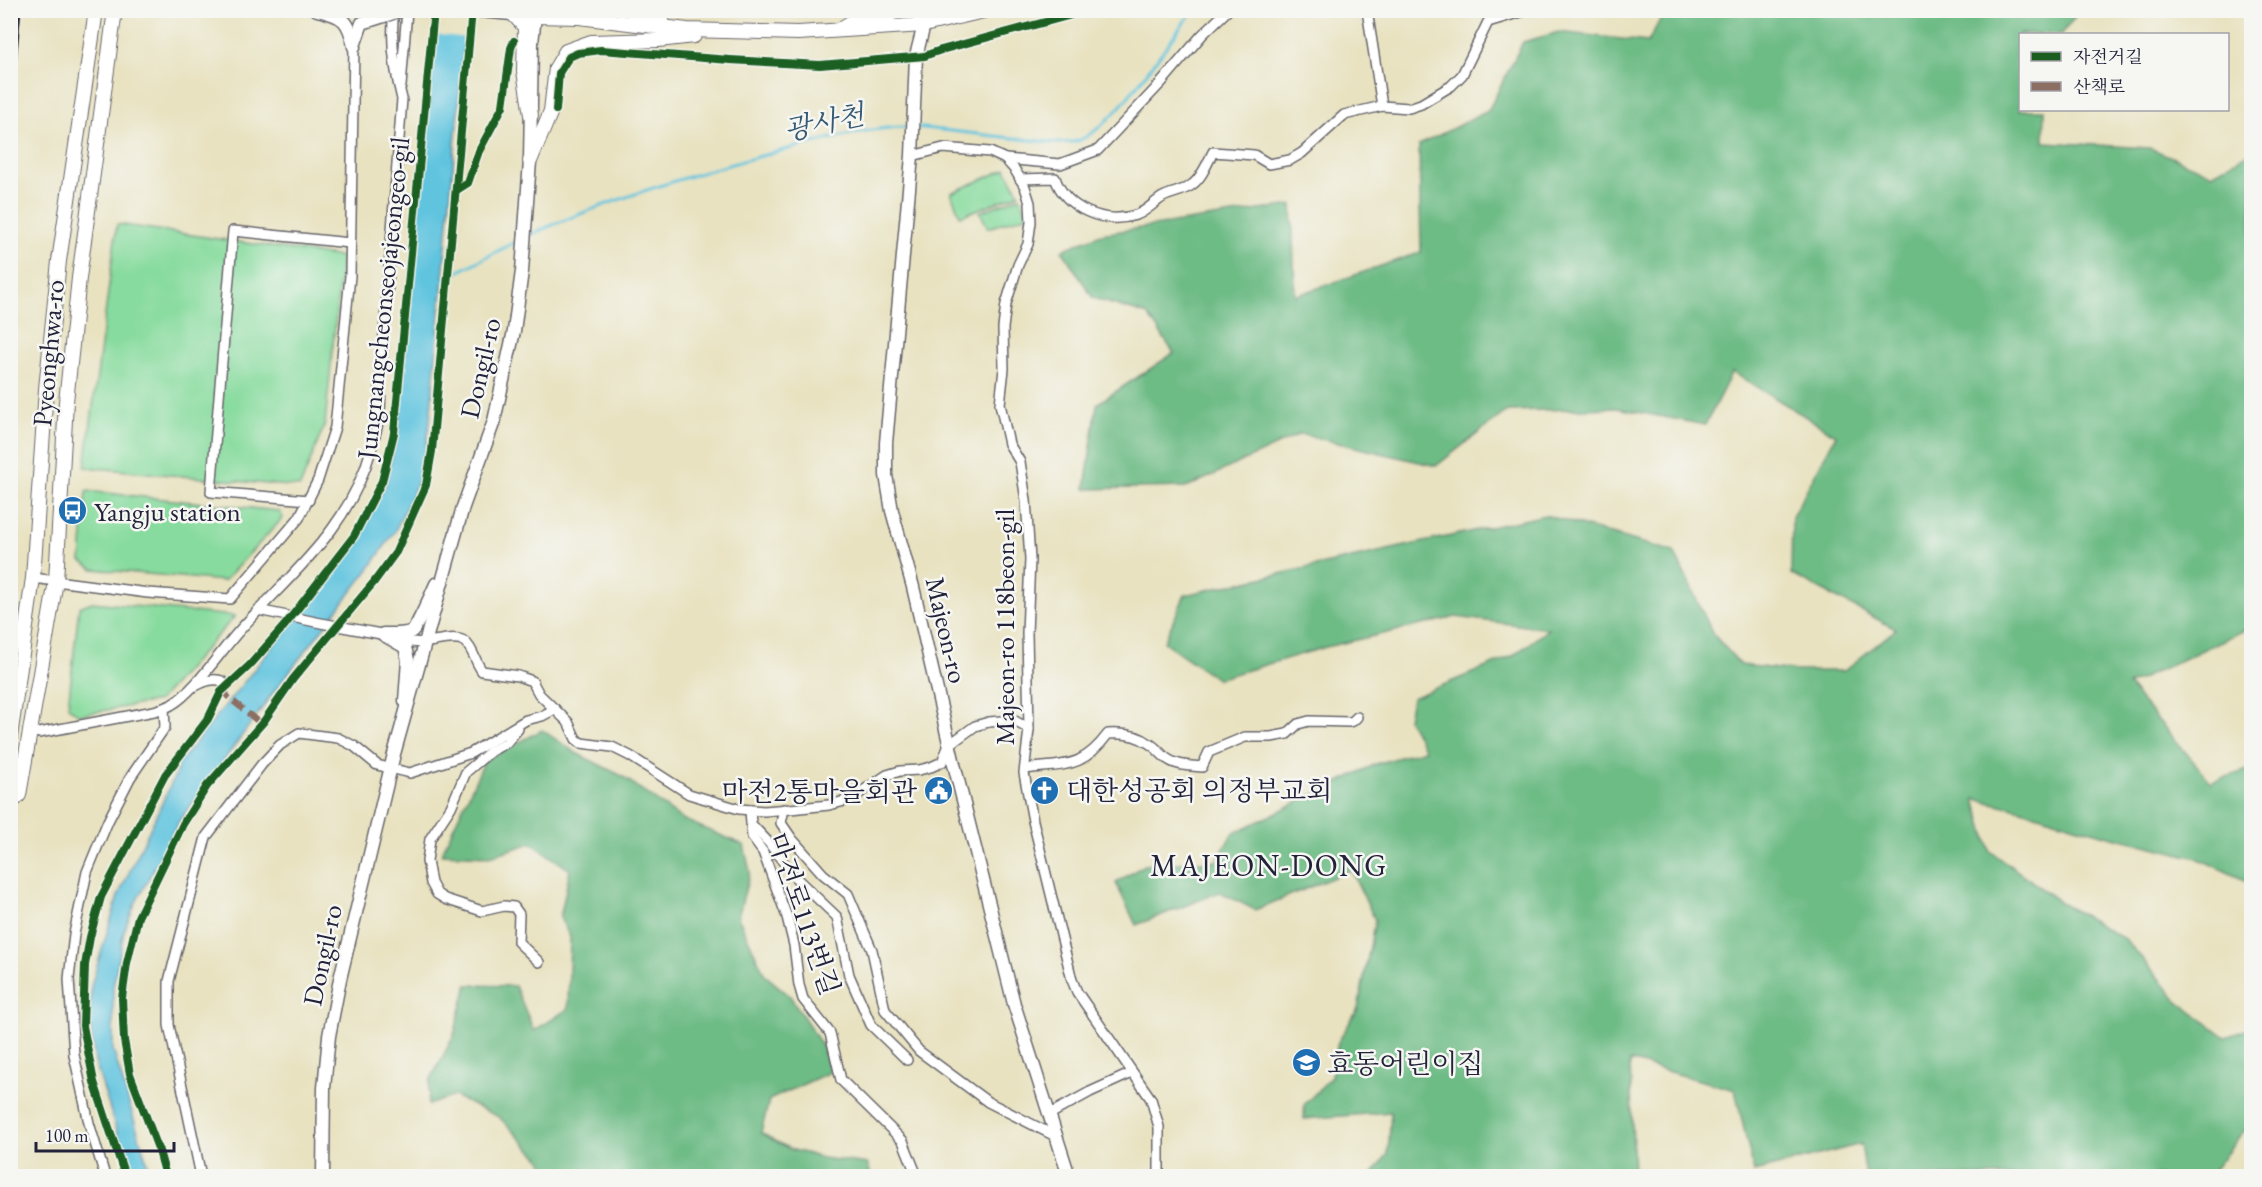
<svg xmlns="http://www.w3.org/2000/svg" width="2262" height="1187" font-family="'EB Garamond','Noto Serif KR',serif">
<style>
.green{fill:#87db9e;stroke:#547e6c;stroke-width:1.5}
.forest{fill:#6dbb85;stroke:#486e60;stroke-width:1.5}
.water{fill:#61c4df;stroke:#42738d;stroke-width:1.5}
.pier{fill:#e8e2c0}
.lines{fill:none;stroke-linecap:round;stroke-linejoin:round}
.stream{stroke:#61c4df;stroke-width:3}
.minor-casing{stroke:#67656a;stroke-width:12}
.tertiary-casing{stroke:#67656a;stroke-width:15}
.secondary-casing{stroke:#67656a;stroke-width:16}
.minor{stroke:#fff;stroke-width:9}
.tertiary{stroke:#fff;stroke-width:12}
.secondary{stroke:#fff;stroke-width:14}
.rail{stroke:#22223b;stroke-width:3}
.tertiary-bridge-casing{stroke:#67656a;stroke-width:15;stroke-linecap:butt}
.tertiary-bridge{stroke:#fff;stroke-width:12}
.quiet{stroke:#8d6e63;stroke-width:6;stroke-dasharray:12 6;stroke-linecap:butt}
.cycleway-casing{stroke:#f6f6f2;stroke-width:11}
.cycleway{stroke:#1b5e20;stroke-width:8}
.labels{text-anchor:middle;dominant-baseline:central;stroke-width:5;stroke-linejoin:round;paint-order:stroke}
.street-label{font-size:27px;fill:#22223b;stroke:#f6f6f2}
.poi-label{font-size:27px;fill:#22223b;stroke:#f6f6f2;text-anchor:start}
.water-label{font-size:28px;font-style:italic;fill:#385b74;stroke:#f6f6f2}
.quarter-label{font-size:30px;letter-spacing:1.5px;fill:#22223b;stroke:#f6f6f2}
</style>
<rect width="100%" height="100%" fill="#f6f6f2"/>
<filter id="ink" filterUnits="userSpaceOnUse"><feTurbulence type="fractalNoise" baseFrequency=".0167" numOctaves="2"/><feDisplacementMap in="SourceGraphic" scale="12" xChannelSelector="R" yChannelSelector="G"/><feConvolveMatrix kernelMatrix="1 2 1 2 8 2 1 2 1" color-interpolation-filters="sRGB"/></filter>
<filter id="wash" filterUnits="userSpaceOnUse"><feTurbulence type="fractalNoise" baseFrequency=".008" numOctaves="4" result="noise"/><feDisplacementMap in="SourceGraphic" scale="24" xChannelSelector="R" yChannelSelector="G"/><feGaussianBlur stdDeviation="1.35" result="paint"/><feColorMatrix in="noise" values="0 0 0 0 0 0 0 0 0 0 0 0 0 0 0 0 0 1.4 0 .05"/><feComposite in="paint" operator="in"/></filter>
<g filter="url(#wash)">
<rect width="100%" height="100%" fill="#e8e2c0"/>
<g class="green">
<path d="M 1006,169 L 1019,194 L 960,216 L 951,193 Z"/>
<path d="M 1020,197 L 1028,215 L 988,228 L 980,212 Z"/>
<path d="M 117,224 L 342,257 L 325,424 L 300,487 L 85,467 Z"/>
<path d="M 86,491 L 279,511 L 283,518 L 224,581 L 93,569 L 81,561 Z"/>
<path d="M 92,602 L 235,616 L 159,701 L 79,715 L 68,707 L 79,607 Z"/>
</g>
<g class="forest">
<path d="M 1665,11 L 2079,11 L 2062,34 L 2020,34 L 2020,110 L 2045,110 L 2044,142 L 2150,148 L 2212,174 L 2251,152 L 2251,627 L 2128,685 L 2211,782 L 2251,769 L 2251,883 L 2197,858 L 2109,836 L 2018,809 L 1975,799 L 1990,851 L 2063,904 L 2126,940 L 2179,1002 L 2226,1037 L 2251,1028 L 2251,1123 L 2214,1169 L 2211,1176 L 1866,1176 L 1861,1144 L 1754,1172 L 1735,1090 L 1630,1061 L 1634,1176 L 1371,1176 L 1388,1154 L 1391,1112 L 1304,1119 L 1304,1105 L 1331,1077 L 1338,1042 L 1358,1009 L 1375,920 L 1351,870 L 1255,910 L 1220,892 L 1136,925 L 1116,883 L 1144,865 L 1217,861 L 1232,834 L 1376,764 L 1425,750 L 1408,719 L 1412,698 L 1513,656 L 1548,629 L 1456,617 L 1326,647 L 1217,679 L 1164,642 L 1185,595 L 1545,515 L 1674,552 L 1713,634 L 1741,665 L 1797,671 L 1844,671 L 1896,629 L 1791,574 L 1792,517 L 1836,435 L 1732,372 L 1705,425 L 1617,408 L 1507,411 L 1436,466 L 1300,434 L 1188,487 L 1085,489 L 1097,404 L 1174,353 L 1148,315 L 1093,298 L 1062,250 L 1101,234 L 1292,205 L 1295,296 L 1421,252 L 1419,145 L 1488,111 L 1523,42 L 1559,32 L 1648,42 Z"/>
<path d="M 542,730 L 578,754 L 622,776 L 682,819 L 744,845 L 750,872 L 738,917 L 765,975 L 790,996 L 823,1047 L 830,1072 L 769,1100 L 761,1133 L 790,1149 L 823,1158 L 868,1164 L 871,1176 L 527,1176 L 544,1163 L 499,1117 L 454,1096 L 428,1105 L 430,1081 L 454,1035 L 467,985 L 515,986 L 534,1031 L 568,1009 L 570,937 L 560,918 L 570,870 L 531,843 L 491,856 L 441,854 L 485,760 Z"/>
</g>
<path class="water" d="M 438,11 L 467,11 L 430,422 L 422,473 L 395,531 L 369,569 L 276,689 L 180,820 L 135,904 L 124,931 L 113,987 L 113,1050 L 151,1176 L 131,1176 L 95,1062 L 90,1020 L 91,986 L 118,896 L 175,776 L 179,763 L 356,543 L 385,485 L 399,424 L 418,197 Z"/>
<path class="pier" d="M 435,10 L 470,10 L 468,38 L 432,34 Z"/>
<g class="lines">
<g class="stream">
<path d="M 915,127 L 1058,143 C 1064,142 1071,143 1077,141 C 1115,129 1166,42 1194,10"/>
<path d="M 527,236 C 613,198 701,171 792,148 C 830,139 869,127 908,127"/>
<path d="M 442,280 L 521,239"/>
</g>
</g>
</g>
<g filter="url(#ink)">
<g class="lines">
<defs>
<g id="minor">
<path d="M 1367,10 L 1382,106"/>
<path d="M 924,25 L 926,10"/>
<path d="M 401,86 L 407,10"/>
<path d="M 912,156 L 943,148 L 990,152 L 1005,159 L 1015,170 L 1025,187 L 1030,203 L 1031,222 L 1028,244 L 1018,265 L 1006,304 L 1003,328 L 1004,369 L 1000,404 L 1009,444 L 1020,462 L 1026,500 L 1030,559 L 1027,633 L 1029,729 L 1024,773 L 1033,821 L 1072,980 L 1077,992 L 1151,1099 L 1159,1127 L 1159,1176"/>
<path d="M 1005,159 L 1060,164 L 1098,150 L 1161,83 L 1202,35 L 1228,10"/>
<path d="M 1020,179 L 1055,178 C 1066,209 1104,225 1136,215 C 1146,212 1154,202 1163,197 C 1173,192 1185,191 1193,184 C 1202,177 1208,162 1213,152 L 1254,155 L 1269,164 L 1290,160 L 1302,153 L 1344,115 L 1382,106 L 1409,108 L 1421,104 L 1451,86 L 1462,75 L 1488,22 L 1528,10"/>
<path d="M 309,500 L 211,492 L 233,231 L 350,243"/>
<path d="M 33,578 L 148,593 L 230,599 L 299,518 L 318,480 L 335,427 L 350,276 L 354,47"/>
<path d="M 258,610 C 299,619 340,627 381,634 C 391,636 402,641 412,642 C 429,645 449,635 462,640 C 472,645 475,662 482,671 L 518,676 L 532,681 L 539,694 L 568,722 L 576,739 L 581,743 L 612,747 L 630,756 L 689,794 L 739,809 L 764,811 L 790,809 L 829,805 L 849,800 L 887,775 L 900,771 L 919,770 L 931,767 L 942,762 L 949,745 L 975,726 L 989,722 L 1013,720 L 1029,729"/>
<path d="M 193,687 C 202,683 212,677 222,681 L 225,687"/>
<path d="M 518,729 L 506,743 L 491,751 L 466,772 L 451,807 L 430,839 L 427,861 L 431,883 L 437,894 L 445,899 L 482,911 L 504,906 L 514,907 L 519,914 L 518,942 L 539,962"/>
<path d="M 31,731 L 39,733 L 154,711 C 160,709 166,708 171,705 C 193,693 221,651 239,631 C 292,572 349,530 371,450 C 378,424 382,414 380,387 L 402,99 C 394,69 390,41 394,10"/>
<path d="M 1025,769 C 1065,764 1082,769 1108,734 C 1123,733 1138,735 1150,744 C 1157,748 1162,756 1169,760 C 1178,766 1191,766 1202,767 L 1209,752 L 1245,737 L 1271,737 L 1287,734 L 1298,724 L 1309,721 L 1349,722 L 1353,721 L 1357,717"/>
<path d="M 784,809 L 781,823 L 792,839 L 823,874 L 848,894 L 872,950 L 885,1010 L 919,1051 L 988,1102 L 1057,1137"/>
<path d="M 750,810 L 752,837 L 763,852 L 787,917 L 794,945 L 799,985 L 803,999 L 830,1033 L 841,1080 L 903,1141 L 917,1176"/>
<path d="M 751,824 L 769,843 L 794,876 L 837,917 L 849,975 L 871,1025 L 907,1060"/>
<path d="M 1050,1114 L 1090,1092 L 1132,1073"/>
<path d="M 105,1176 L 89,1123 L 74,1055 L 69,979 L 74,934 L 87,872 L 108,821 L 130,778 L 165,727 L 164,708"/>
<path d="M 201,1176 L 169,1025 L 169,981 L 206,837 L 262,764 L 280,745 L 299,733 L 338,738 L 354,746 L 377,765 L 410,773 L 471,753 L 526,720 L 542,716 L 555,709"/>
</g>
<g id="tertiary">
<path d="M 317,10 C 344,16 349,20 354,47"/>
<path d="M 924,25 L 916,56 L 912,156 L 886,443 L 886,475 L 892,511 L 913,587 L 953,760 L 1014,1004 L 1069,1176"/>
<path d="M 355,43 L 362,23 L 387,15"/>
<path d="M 383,634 C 392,634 405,635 412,631 C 416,629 433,591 436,584"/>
<path d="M 384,635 L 405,647 L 408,660 L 405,701"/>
<path d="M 323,1176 L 324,1088 L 329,1036 L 340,979 L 394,754 L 463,507 L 494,421 L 514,331 L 522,271 L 530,161 L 532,43 L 535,16 L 468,10"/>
</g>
<g id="secondary">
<path d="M 523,10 L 514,15 L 525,27 L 524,71 L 531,115"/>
<path d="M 535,10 L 535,16 L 579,17 L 687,30 L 798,33 L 924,25 L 988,10"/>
<path d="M 631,10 L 662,21"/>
<path d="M 839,30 L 858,18 L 883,16 L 902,10"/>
<path d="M 530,161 L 551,111 L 556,68 L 566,51 L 591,42 L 658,40 L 694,36"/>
<path d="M 10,737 L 33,578 L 46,389 L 59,261 L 96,10"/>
<path d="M 10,804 L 19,795 L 56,581 L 66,402 L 79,278 L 115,10"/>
</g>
</defs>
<use href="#minor" class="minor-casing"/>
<use href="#tertiary" class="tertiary-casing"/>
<use href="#secondary" class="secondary-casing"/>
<use href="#minor" class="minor"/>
<use href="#tertiary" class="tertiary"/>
<use href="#secondary" class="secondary"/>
<path class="rail" d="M 10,118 L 20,10"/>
<defs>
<path id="tertiary-bridge" d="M 387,15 L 401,10"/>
</defs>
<use href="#tertiary-bridge" class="tertiary-bridge-casing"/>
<use href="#tertiary-bridge" class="tertiary-bridge"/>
<path class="quiet" d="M 225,687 L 227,696 L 261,724"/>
<defs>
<g id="cycleway">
<path d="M 927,55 L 941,50 L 1090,10"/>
<path d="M 556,110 L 559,73 L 569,57 L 578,53 L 601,50 L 730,60 L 820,65 L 925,56"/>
<path d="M 457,190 L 468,183 L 479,151 L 503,106 L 511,48 L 514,41"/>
<path d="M 125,1176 L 94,1082 L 83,1026 L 85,965 L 90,937 L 101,897 L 165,775 L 208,719 L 221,692 L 250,665 L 285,625 L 354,536 L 382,481 L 394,433 L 434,10"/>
<path d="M 166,1176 L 159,1151 L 130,1074 L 124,1040 L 122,998 L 127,963 L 138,917 L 183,824 L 207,786 L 264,721 L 293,679 L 374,582 L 396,552 L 426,485 L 432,451 L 472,10"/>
</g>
</defs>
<use href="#cycleway" class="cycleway-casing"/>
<use href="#cycleway" class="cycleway"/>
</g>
</g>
<defs>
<symbol id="bus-disc" viewBox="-11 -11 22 22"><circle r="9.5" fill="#1f6fb2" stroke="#f6f6f2"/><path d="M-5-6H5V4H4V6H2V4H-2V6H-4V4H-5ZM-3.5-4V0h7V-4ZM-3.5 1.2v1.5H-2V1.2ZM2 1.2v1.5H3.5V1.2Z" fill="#fff"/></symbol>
<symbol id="church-disc" viewBox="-11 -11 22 22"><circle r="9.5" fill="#1f6fb2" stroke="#f6f6f2"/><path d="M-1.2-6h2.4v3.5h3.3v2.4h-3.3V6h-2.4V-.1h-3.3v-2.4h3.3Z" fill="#fff"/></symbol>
<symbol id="civic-disc" viewBox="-11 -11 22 22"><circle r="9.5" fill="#1f6fb2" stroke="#f6f6f2"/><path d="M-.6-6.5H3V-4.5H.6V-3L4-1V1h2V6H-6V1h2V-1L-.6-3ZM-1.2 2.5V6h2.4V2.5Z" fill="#fff"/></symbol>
<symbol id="school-disc" viewBox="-11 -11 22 22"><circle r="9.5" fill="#1f6fb2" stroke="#f6f6f2"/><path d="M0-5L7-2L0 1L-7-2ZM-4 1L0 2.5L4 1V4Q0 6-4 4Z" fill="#fff"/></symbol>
</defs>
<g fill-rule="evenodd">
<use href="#bus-disc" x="56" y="494" width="33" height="33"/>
<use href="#church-disc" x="1028" y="774" width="33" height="33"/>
<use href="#civic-disc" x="922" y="774" width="33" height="33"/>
<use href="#school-disc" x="1290" y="1046" width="33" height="33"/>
</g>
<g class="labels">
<g class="street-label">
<text transform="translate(383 298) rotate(-84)">Jungnangcheonseojajeongeo-gil</text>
<text transform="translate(48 353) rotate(-85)">Pyeonghwa-ro</text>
<text transform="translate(480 368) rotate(-77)">Dongil-ro</text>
<text transform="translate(1004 627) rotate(-90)">Majeon-ro 118beon-gil</text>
<text transform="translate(947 630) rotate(77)">Majeon-ro</text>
<text transform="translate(804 914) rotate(71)">마전로113번길</text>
<text transform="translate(322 955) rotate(-78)">Dongil-ro</text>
</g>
<g class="poi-label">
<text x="94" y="511">Yangju station</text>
<text x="1066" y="790">대한성공회 의정부교회</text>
<text x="917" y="791" text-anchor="end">마전2통마을회관</text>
<text x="1327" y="1063">효동어린이집</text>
</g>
<g class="water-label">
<text transform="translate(824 122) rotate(-12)">광사천</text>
</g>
<g class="quarter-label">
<text x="1269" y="865">MAJEON-DONG</text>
</g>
</g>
<rect width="2262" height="1187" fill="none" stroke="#f6f6f2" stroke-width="36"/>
<rect x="2019" y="33" width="210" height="78" fill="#f6f6f2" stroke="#a1a1a9" stroke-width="1.5"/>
<rect x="2031" y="52" width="30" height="9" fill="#1b5e20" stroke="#a1a1a9" stroke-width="1.5"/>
<text x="2073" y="63" font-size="18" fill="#22223b">자전거길</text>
<rect x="2031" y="82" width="30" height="9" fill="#8d6e63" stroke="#a1a1a9" stroke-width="1.5"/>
<text x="2073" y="93" font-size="18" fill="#22223b">산책로</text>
<path d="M36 1142v9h138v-9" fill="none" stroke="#22223b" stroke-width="3"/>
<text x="45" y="1142" font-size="18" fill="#22223b" stroke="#f6f6f2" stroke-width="4.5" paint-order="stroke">100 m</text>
</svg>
